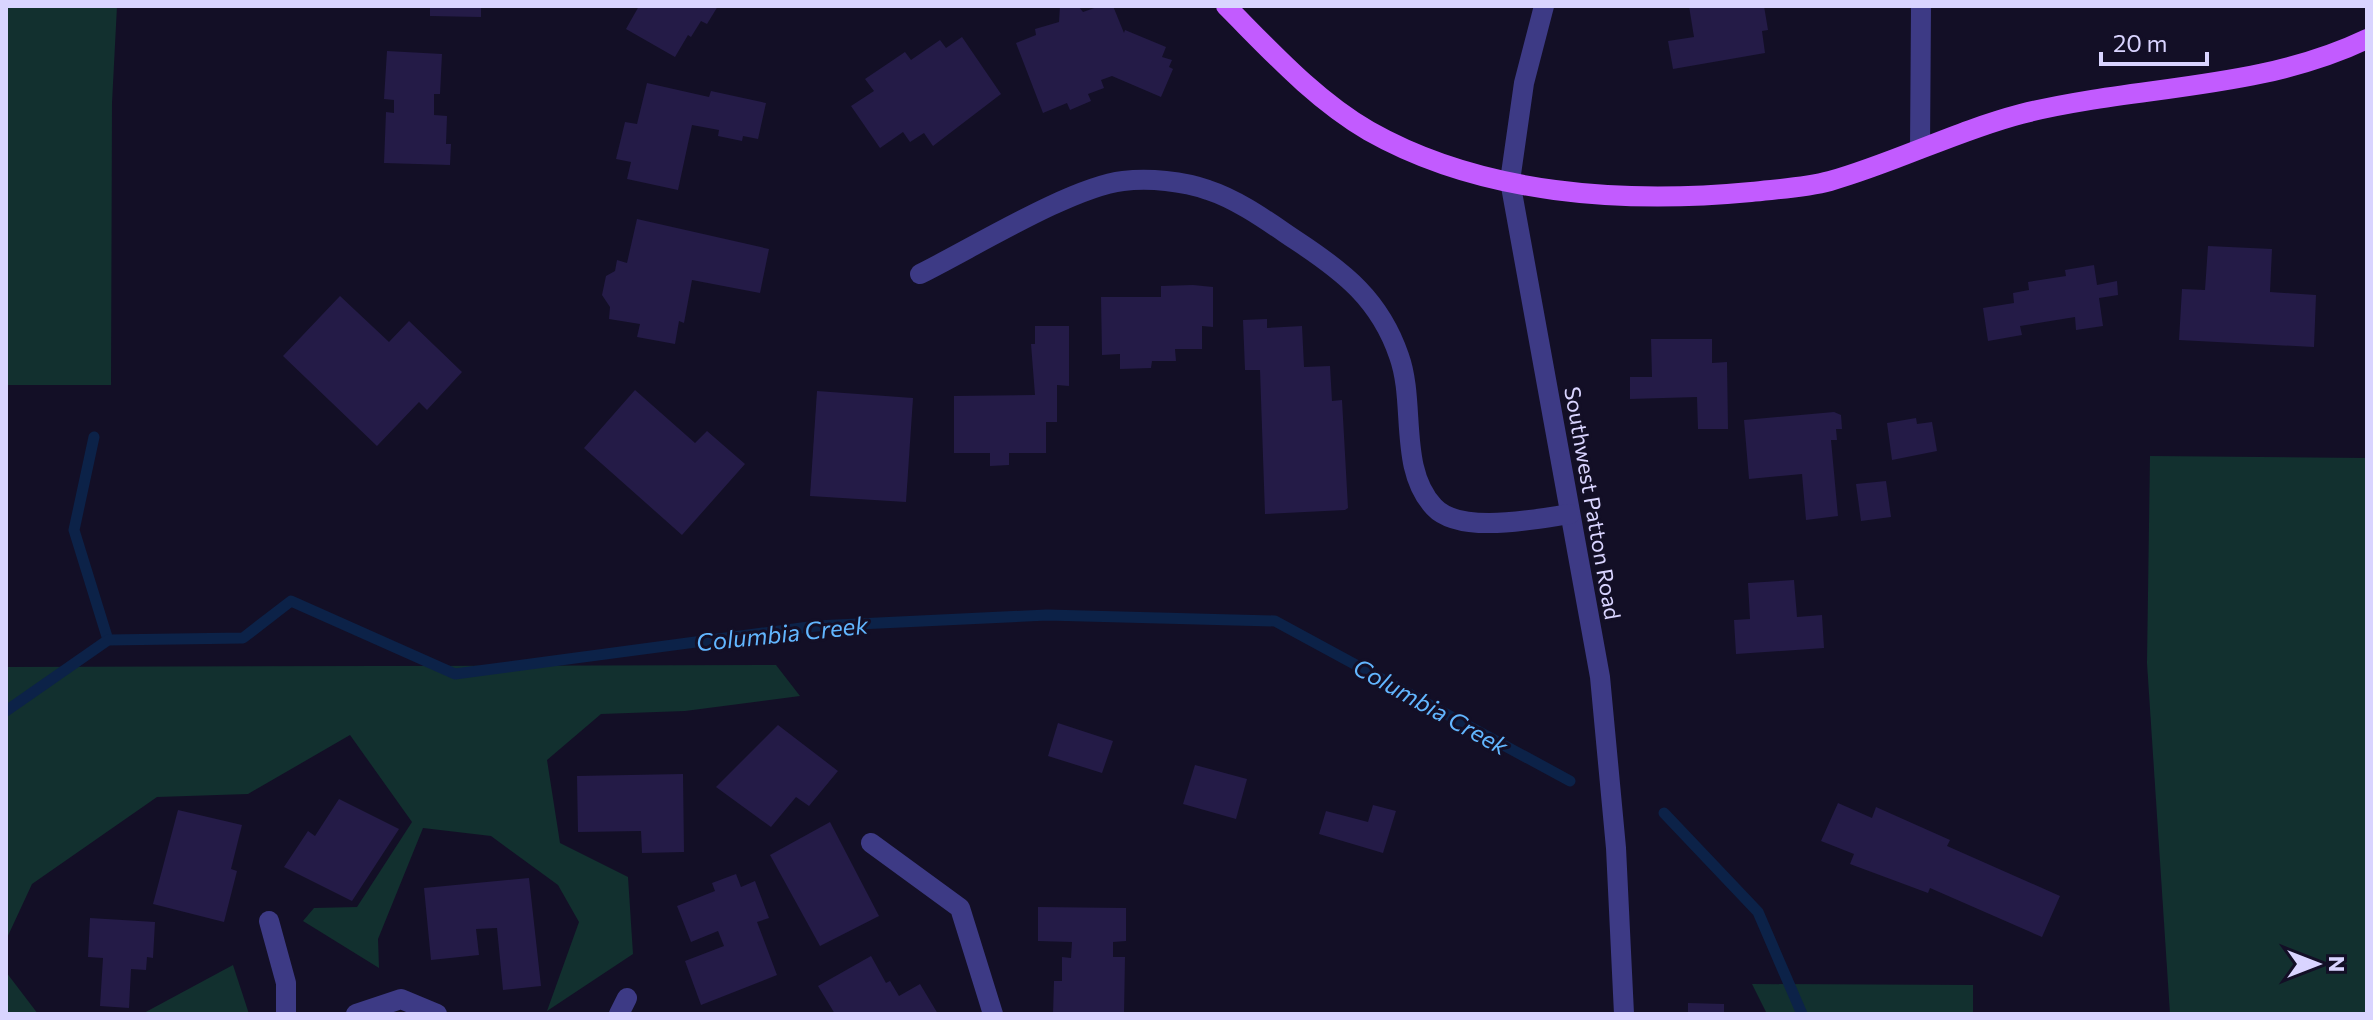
<svg xmlns="http://www.w3.org/2000/svg" width="2373" height="1020" font-family="Commissioner,sans-serif">
<style>
.green{fill:#12302f}
.lines{fill:none;stroke-linecap:round;stroke-linejoin:round}
.stream{stroke:#0c2248;stroke-width:11}
.building{fill:#241b47}
.minor{stroke:#3d3a85;stroke-width:20}
.major{stroke:#c25bff;stroke-width:20}
.labels{text-anchor:middle;dominant-baseline:central;stroke-width:6;stroke-linejoin:round;paint-order:stroke}
.street-label{font-size:22px;fill:#d9d4ff;stroke:#130f26}
.water-label{font-size:24px;font-style:italic;fill:#62b6ff;stroke:#130f26}
</style>
<rect width="100%" height="100%" fill="#130f26"/>
<g class="green">
<path d="M 6,6 L 117,6 L 112,103 L 111,385 L 6,385 Z"/>
<path d="M 2150,456 L 2367,458 L 2367,1014 L 2170,1014 L 2147,663 Z"/>
<path d="M 776,665 L 800,696 L 685,711 L 601,714 L 547,760 L 560,843 L 628,877 L 633,954 L 547,1011 L 579,922 L 558,885 L 491,836 L 423,828 L 378,939 L 379,968 L 303,921 L 314,908 L 357,907 L 412,822 L 350,735 L 248,794 L 157,797 L 32,884 L 6,940 L 6,667 Z"/>
<path d="M 233,965 L 249,1014 L 142,1014 Z"/>
<path d="M 6,972 L 38,1014 L 6,1014 Z"/>
<path d="M 1752,984 L 1973,985 L 1973,1014 L 1767,1014 Z"/>
</g>
<g class="lines">
<g class="stream">
<path d="M 94,437 L 74,530 L 108,640"/>
<path d="M 6,711 L 108,640 L 243,638 L 291,601 L 455,674 L 816,626 L 1047,615 L 1275,621 L 1570,781"/>
<path d="M 1664,813 L 1758,912 L 1802,1014"/>
</g>
</g>
<g class="building">
<path d="M 430,6 L 481,6 L 481,17 L 430,16 Z"/>
<path d="M 639,6 L 718,6 L 707,24 L 701,21 L 691,37 L 688,35 L 675,57 L 626,29 Z"/>
<path d="M 1060,6 L 1078,6 L 1083,12 L 1100,6 L 1113,6 L 1124,33 L 1125,30 L 1166,47 L 1162,57 L 1172,60 L 1169,67 L 1173,69 L 1161,97 L 1112,76 L 1101,80 L 1104,88 L 1088,94 L 1091,101 L 1070,110 L 1067,103 L 1043,113 L 1016,43 L 1036,35 L 1035,29 L 1059,22 Z"/>
<path d="M 1689,6 L 1764,6 L 1768,30 L 1762,31 L 1765,53 L 1673,69 L 1668,41 L 1694,37 Z"/>
<path d="M 962,37 L 1001,94 L 933,146 L 924,133 L 910,142 L 903,132 L 880,148 L 851,106 L 874,91 L 865,79 L 905,52 L 911,60 L 940,40 L 946,48 Z"/>
<path d="M 387,51 L 442,54 L 440,94 L 434,94 L 434,115 L 447,116 L 446,144 L 451,144 L 450,165 L 384,163 L 386,112 L 394,113 L 394,100 L 384,99 Z"/>
<path d="M 647,83 L 709,97 L 711,91 L 766,103 L 758,139 L 743,136 L 742,141 L 718,136 L 719,130 L 692,125 L 678,190 L 627,179 L 631,162 L 616,159 L 625,122 L 637,124 Z"/>
<path d="M 637,219 L 769,249 L 760,293 L 692,280 L 684,323 L 679,321 L 675,344 L 637,337 L 640,324 L 609,319 L 610,307 L 602,295 L 606,276 L 615,271 L 617,260 L 627,263 Z"/>
<path d="M 2208,246 L 2272,249 L 2270,292 L 2316,295 L 2314,347 L 2179,340 L 2182,289 L 2205,290 Z"/>
<path d="M 2094,265 L 2097,285 L 2117,281 L 2118,295 L 2099,298 L 2103,326 L 2076,330 L 2075,317 L 2020,326 L 2022,335 L 1988,341 L 1983,308 L 2014,303 L 2013,293 L 2029,290 L 2028,282 L 2066,276 L 2065,270 Z"/>
<path d="M 1193,285 L 1213,287 L 1213,327 L 1202,326 L 1202,349 L 1175,349 L 1176,361 L 1152,361 L 1151,368 L 1120,369 L 1120,354 L 1102,355 L 1101,297 L 1161,297 L 1161,286 Z"/>
<path d="M 340,296 L 389,342 L 409,321 L 462,372 L 427,410 L 419,402 L 377,446 L 283,356 Z"/>
<path d="M 1267,319 L 1267,328 L 1302,326 L 1304,367 L 1330,366 L 1332,401 L 1342,400 L 1348,508 L 1345,510 L 1265,514 L 1260,370 L 1245,370 L 1243,320 Z"/>
<path d="M 1035,326 L 1069,326 L 1069,386 L 1057,385 L 1057,422 L 1046,422 L 1046,453 L 1009,453 L 1009,465 L 990,466 L 990,453 L 954,453 L 954,396 L 1035,395 L 1031,344 L 1035,344 Z"/>
<path d="M 1651,339 L 1712,339 L 1712,363 L 1727,362 L 1728,429 L 1698,429 L 1697,397 L 1630,399 L 1630,377 L 1652,377 Z"/>
<path d="M 635,390 L 695,443 L 707,431 L 745,464 L 682,535 L 584,448 Z"/>
<path d="M 817,391 L 913,398 L 906,502 L 810,496 Z"/>
<path d="M 1834,412 L 1841,415 L 1842,429 L 1836,429 L 1837,440 L 1831,440 L 1838,516 L 1806,520 L 1802,474 L 1749,479 L 1744,420 Z"/>
<path d="M 1916,418 L 1917,424 L 1932,422 L 1937,451 L 1892,460 L 1887,423 Z"/>
<path d="M 1886,481 L 1891,517 L 1861,521 L 1856,484 Z"/>
<path d="M 1794,580 L 1797,617 L 1822,615 L 1824,648 L 1736,654 L 1734,620 L 1750,619 L 1748,583 Z"/>
<path d="M 1058,723 L 1113,741 L 1102,773 L 1048,756 Z"/>
<path d="M 778,725 L 838,771 L 809,806 L 796,797 L 771,827 L 716,787 Z"/>
<path d="M 1195,765 L 1247,779 L 1236,819 L 1183,804 Z"/>
<path d="M 683,774 L 684,852 L 642,853 L 641,831 L 578,832 L 577,776 Z"/>
<path d="M 339,799 L 399,829 L 352,901 L 284,867 L 308,831 L 315,836 Z"/>
<path d="M 1838,803 L 1872,818 L 1876,807 L 1950,840 L 1947,846 L 2060,896 L 2042,937 L 1930,888 L 1928,893 L 1850,864 L 1854,854 L 1821,841 Z"/>
<path d="M 1373,805 L 1396,811 L 1383,853 L 1319,834 L 1326,811 L 1368,822 Z"/>
<path d="M 178,810 L 242,825 L 231,869 L 237,871 L 224,922 L 153,904 Z"/>
<path d="M 830,822 L 879,916 L 820,946 L 770,855 Z"/>
<path d="M 736,874 L 741,887 L 755,881 L 769,918 L 757,922 L 777,975 L 701,1005 L 685,961 L 724,946 L 718,931 L 691,942 L 677,906 L 715,891 L 712,883 Z"/>
<path d="M 529,878 L 541,986 L 503,990 L 497,928 L 476,929 L 479,955 L 431,960 L 424,888 Z"/>
<path d="M 1038,907 L 1126,908 L 1126,941 L 1113,942 L 1113,957 L 1125,957 L 1124,1014 L 1053,1014 L 1054,981 L 1062,981 L 1062,957 L 1071,958 L 1072,942 L 1038,941 Z"/>
<path d="M 90,918 L 155,922 L 153,958 L 147,957 L 146,970 L 131,969 L 129,1008 L 100,1006 L 103,958 L 88,957 Z"/>
<path d="M 871,956 L 886,983 L 890,981 L 899,996 L 920,984 L 938,1014 L 835,1014 L 818,986 Z"/>
<path d="M 1688,1003 L 1724,1004 L 1724,1014 L 1688,1014 Z"/>
</g>
<g class="lines">
<g class="minor">
<path d="M 1544,6 L 1524,83 L 1510,181 L 1600,677 L 1616,848 L 1624,1014"/>
<path d="M 1920,149 L 1921,6"/>
<path d="M 920,274 C 971,249 1071,187 1123,181 C 1149,178 1183,181 1208,190 C 1239,200 1270,223 1297,241 C 1344,272 1380,300 1399,356 C 1416,403 1398,469 1434,507 C 1460,535 1535,519 1570,514"/>
<path d="M 871,843 L 960,908 L 993,1014"/>
<path d="M 269,921 L 286,983 L 286,1014"/>
<path d="M 356,1014 L 401,999 L 437,1014"/>
<path d="M 619,1014 L 627,998"/>
</g>
<path class="major" d="M 1226,6 C 1270,50 1314,99 1369,131 C 1482,195 1624,204 1751,192 C 1777,189 1804,188 1830,181 C 1894,163 1956,131 2021,114 C 2136,85 2258,91 2367,39"/>
</g>
<g class="labels">
<g class="street-label">
<text transform="translate(1593 503) rotate(80)">Southwest Patton Road</text>
</g>
<g class="water-label">
<text transform="translate(782 633) rotate(-6)">Columbia Creek</text>
<text transform="translate(1431 706) rotate(29)">Columbia Creek</text>
</g>
</g>
<rect width="2373" height="1020" fill="none" stroke="#d9d4ff" stroke-width="16"/>
<g transform="translate(2317 964) rotate(90)" stroke="#130f26" stroke-width="6" paint-order="stroke">
<path d="M0-6L14 30L0 20L-14 30Z" fill="#d9d4ff"/>
<text y="-12" font-size="22" font-weight="bold" text-anchor="middle" fill="#d9d4ff">N</text>
</g>
<path d="M2101 52v12h106v-12" fill="none" stroke="#d9d4ff" stroke-width="4"/>
<text x="2113" y="52" font-size="24" fill="#d9d4ff" stroke="#130f26" stroke-width="6" paint-order="stroke">20 m</text>
</svg>
